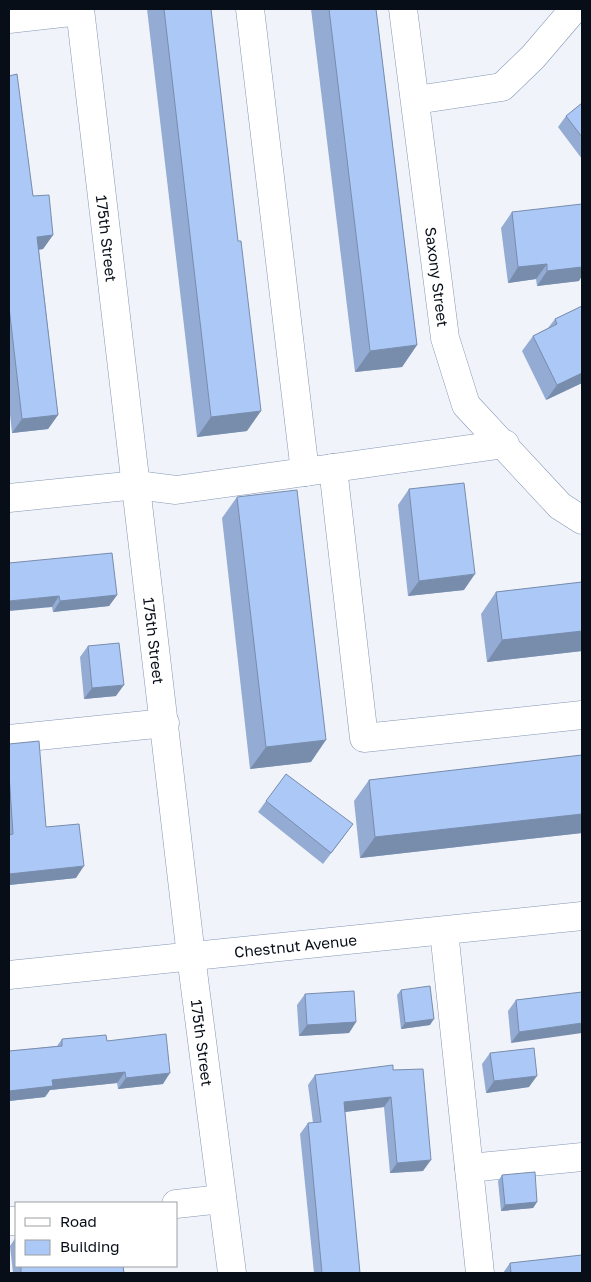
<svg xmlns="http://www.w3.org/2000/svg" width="591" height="1282" font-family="'Golos Text',sans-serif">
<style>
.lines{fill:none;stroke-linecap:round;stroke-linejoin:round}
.minor-casing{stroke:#8496b4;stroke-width:29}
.minor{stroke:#fff;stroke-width:28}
.wall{fill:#94acd4}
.shaded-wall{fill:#788cac}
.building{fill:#acc8f6;stroke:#788cac}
.labels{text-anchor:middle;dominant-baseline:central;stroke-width:4.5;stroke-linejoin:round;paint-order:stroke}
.street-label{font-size:15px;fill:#080e18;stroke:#fff}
</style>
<rect width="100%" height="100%" fill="#f0f4fa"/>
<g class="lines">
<defs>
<g id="minor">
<path id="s1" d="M 80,9 L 191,956 L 232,1273"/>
<path d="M 250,9 L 305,472"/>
<path id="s2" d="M 403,9 L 445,338 L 466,405 L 560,506 L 582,520"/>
<path d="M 9,19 L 80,11"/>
<path d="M 416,100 L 502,87 L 533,57 L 574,9"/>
<path d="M 333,468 L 364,738 L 582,715"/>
<path d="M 9,498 L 137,485 L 176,490 L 505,444"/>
<path d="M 9,739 L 165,723"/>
<path d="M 444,931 L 480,1273"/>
<path id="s3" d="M 9,975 L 582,916"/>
<path d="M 469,1168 L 582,1157"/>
<path d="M 176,1204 L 222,1199"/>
<path d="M 9,1221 L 16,1221"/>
</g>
</defs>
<use href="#minor" class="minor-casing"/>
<use href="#minor" class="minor"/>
</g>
<g class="wall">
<path d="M 147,9 L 211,9 L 247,431 L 197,437 Z"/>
<path d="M 311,9 L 376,9 L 417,345 L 402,367 L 355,372 Z"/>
<path d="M 9,76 L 33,196 L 53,235 L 43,249 L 39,250 L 58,415 L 48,429 L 12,433 L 9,405 Z"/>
<path d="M 582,103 L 582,159 L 558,127 L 566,116 Z"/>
<path d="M 512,212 L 579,281 L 537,286 L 536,279 L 508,283 L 501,228 Z"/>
<path d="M 582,306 L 582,383 L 546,400 L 522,351 L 533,336 L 548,328 L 555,319 Z"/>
<path d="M 409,489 L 464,590 L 408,596 L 398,505 Z"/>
<path d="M 237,497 L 311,762 L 250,769 L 222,518 Z"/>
<path d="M 9,563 L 117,595 L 109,606 L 53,612 L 52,607 Z"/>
<path d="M 582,582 L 582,651 L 487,662 L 481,614 L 496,592 Z"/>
<path d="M 88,646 L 116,696 L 84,699 L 80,657 Z"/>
<path d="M 9,744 L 46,827 L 76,878 L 9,885 Z"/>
<path d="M 582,755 L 582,833 L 360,858 L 354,801 L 369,780 Z"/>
<path d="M 266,801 L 345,835 L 323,864 L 258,812 Z"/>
<path d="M 401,990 L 430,1025 L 401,1029 L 397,995 Z"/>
<path d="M 582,992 L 511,1043 L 508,1011 L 516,1000 Z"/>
<path d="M 305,994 L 356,1022 L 349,1033 L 299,1036 L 297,1005 Z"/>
<path d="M 62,1039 L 107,1041 L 163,1084 L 118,1089 L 117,1083 L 50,1090 L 45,1097 L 9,1101 L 9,1051 L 57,1046 Z"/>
<path d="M 490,1053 L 529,1087 L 486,1093 L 482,1064 Z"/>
<path d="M 393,1070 L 423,1171 L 390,1173 L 384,1107 L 345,1112 L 360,1273 L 314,1273 L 300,1134 L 308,1123 L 313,1123 L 308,1085 L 315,1075 Z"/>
<path d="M 502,1175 L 537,1202 L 533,1208 L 501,1211 L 498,1181 Z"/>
<path d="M 16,1237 L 16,1266 L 123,1266 L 124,1273 L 13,1273 L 10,1246 Z"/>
<path d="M 510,1263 L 582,1273 L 503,1273 Z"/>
</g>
<g class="shaded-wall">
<path d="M 53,235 L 43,249 L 27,251 L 37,237 Z"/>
<path d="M 547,264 L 536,279 L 508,283 L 518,267 Z"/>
<path d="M 582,264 L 582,276 L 579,281 L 537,286 L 547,271 Z"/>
<path d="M 417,345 L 402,367 L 355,372 L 370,351 Z"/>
<path d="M 582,373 L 582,383 L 546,400 L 557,385 Z"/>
<path d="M 261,411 L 247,431 L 197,437 L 211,417 Z"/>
<path d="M 58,415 L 48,429 L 12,433 L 22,419 Z"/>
<path d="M 475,574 L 464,590 L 408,596 L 419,581 Z"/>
<path d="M 117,595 L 109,606 L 53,612 L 60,601 Z"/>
<path d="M 59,596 L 52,607 L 9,611 L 9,601 Z"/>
<path d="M 582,631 L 582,651 L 487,662 L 502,640 Z"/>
<path d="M 124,685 L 116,696 L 84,699 L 92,688 Z"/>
<path d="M 326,740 L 311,762 L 250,769 L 266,747 Z"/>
<path d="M 582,814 L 582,833 L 360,858 L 375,837 Z"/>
<path d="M 84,866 L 76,878 L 9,885 L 9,874 Z"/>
<path d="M 434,1019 L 430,1025 L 401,1029 L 405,1023 Z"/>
<path d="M 356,1022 L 349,1033 L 299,1036 L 307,1025 Z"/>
<path d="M 582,1023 L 582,1033 L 511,1043 L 519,1032 Z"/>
<path d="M 125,1072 L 117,1083 L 50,1090 L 45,1097 L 9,1101 L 9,1091 L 52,1080 Z"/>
<path d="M 170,1073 L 163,1084 L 118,1089 L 126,1078 Z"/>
<path d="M 537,1076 L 529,1087 L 486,1093 L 494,1081 Z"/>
<path d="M 391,1097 L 384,1107 L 337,1113 L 344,1102 Z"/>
<path d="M 431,1160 L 423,1171 L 390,1173 L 397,1163 Z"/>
<path d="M 537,1202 L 533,1208 L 501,1211 L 505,1205 Z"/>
</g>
<g class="building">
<path d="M 164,9 L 211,9 L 238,241 L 241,241 L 261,411 L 211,417 Z"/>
<path d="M 329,9 L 376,9 L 417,345 L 370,351 Z"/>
<path d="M 17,74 L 33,196 L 49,195 L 53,235 L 37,237 L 58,415 L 22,419 L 9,307 L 9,76 Z"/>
<path d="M 582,103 L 582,137 L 566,116 Z"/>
<path d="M 582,204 L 582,267 L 547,271 L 547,264 L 518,267 L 512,212 Z"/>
<path d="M 582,306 L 582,373 L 557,385 L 533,336 L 557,324 L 555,319 Z"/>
<path d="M 464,483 L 475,574 L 419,581 L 409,489 Z"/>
<path d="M 297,490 L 326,740 L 266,747 L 237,497 Z"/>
<path d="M 112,553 L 117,595 L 60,601 L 59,596 L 9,601 L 9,563 Z"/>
<path d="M 582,582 L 582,631 L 502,640 L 496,592 Z"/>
<path d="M 119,643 L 124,685 L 92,688 L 88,646 Z"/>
<path d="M 39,741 L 46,827 L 79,824 L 84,866 L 9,874 L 9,835 L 13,834 L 9,774 L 9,744 Z"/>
<path d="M 582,755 L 582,814 L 375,837 L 369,780 Z"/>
<path d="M 286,774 L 353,824 L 331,853 L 266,801 Z"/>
<path d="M 430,986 L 434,1019 L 405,1023 L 401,990 Z"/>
<path d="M 354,991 L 356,1022 L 307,1025 L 305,994 Z"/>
<path d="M 582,992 L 582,1023 L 519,1032 L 516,1000 Z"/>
<path d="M 166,1034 L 170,1073 L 126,1078 L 125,1072 L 52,1080 L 53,1086 L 9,1091 L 9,1051 L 62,1046 L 62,1039 L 106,1035 L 107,1041 Z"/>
<path d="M 534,1048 L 537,1076 L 494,1081 L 490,1053 Z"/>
<path d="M 393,1065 L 393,1070 L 423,1069 L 431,1160 L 397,1163 L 391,1097 L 344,1102 L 360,1273 L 322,1273 L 308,1123 L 321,1122 L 315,1075 Z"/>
<path d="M 535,1172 L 537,1202 L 505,1205 L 502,1175 Z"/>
<path d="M 582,1255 L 582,1273 L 511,1273 L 510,1263 Z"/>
<path d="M 21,1266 L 123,1266 L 124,1273 L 21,1273 Z"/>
</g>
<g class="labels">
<g class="street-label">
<text stroke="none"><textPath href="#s1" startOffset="231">175th Street</textPath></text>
<text stroke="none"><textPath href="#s2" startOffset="270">Saxony Street</textPath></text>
<text stroke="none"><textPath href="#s1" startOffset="636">175th Street</textPath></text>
<text stroke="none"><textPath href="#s3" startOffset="288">Chestnut Avenue</textPath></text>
<text stroke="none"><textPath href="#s1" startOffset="1041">175th Street</textPath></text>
</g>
</g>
<rect width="591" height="1282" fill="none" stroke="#080e18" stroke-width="20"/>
<rect x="15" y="1202" width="162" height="65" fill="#ffffff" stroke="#9c9fa3"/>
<rect x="25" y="1218" width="25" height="8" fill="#ffffff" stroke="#9c9fa3"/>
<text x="60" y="1227" font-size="15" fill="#080e18">Road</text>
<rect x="25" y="1240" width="25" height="15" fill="#acc8f6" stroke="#9c9fa3"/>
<text x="60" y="1252" font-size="15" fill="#080e18">Building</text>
</svg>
